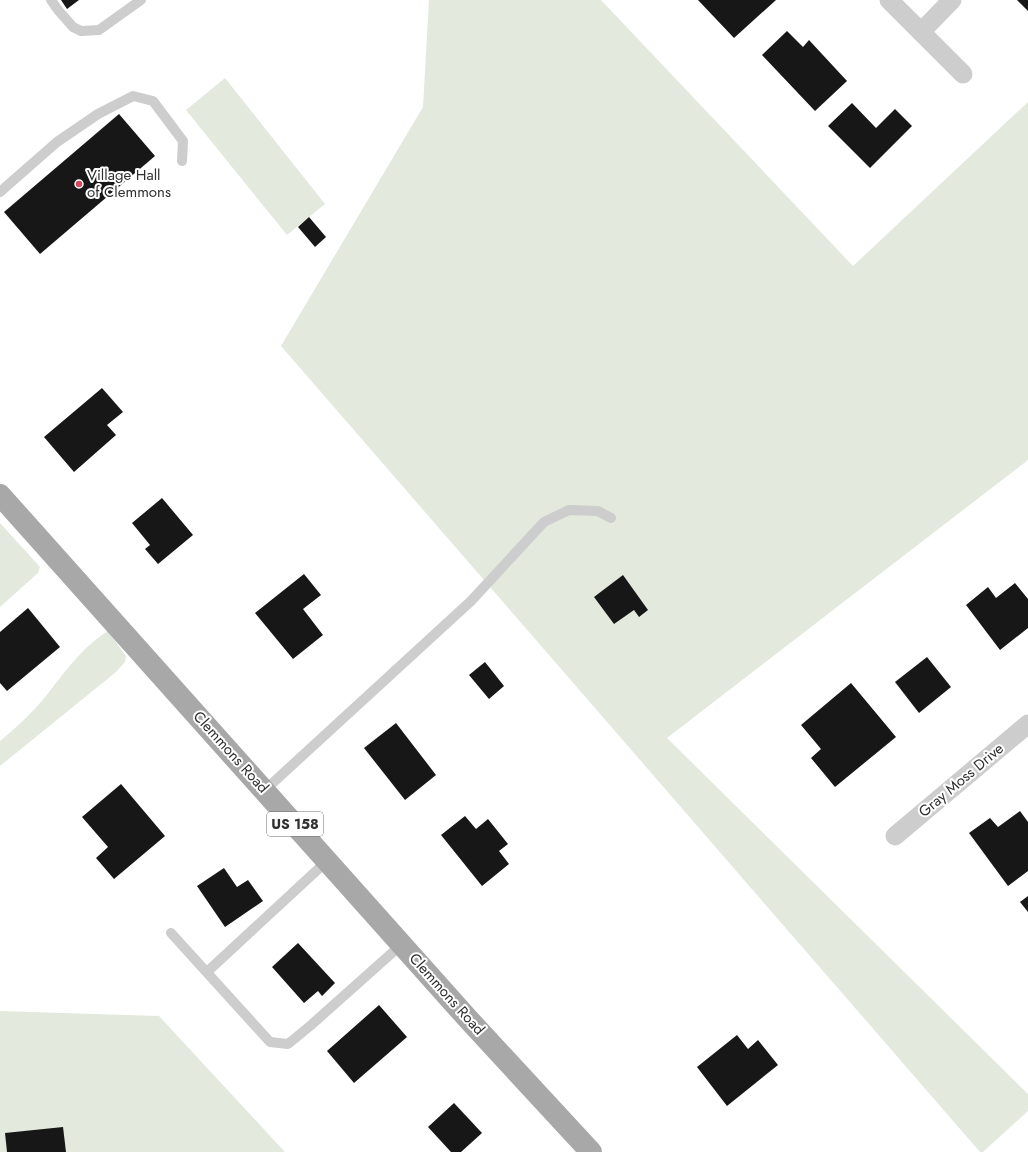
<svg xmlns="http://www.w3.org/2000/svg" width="1028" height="1152" font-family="Jost,sans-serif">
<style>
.green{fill:#e4e9dd}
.building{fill:#171717}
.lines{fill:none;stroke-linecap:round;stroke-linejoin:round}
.service{stroke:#cdcdcd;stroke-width:10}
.minor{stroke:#cdcdcd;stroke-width:19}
.primary{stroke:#a8a8a8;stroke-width:22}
.poi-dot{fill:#d2485f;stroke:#fff;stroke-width:1.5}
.labels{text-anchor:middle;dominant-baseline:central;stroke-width:4;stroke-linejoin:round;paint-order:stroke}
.shield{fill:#fff;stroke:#6e6e6e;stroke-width:1}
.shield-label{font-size:14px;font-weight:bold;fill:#303030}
.poi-label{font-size:15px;fill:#303030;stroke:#fff;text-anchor:start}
.street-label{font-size:15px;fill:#303030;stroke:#fff}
</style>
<rect width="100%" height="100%" fill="#fff"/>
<g class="green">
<path d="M 429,0 L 601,0 L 853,266 L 1028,102 L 1028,460 L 667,738 L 1028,1094 L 1028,1111 L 983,1152 L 980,1152 L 281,346 L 423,107 Z"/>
<path d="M 225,78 L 325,204 L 287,235 L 186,110 Z"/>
<path d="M 0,523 L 40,567 L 38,573 L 0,607 Z"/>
<path d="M 108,631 L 126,656 L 125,662 L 116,672 L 0,766 L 0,741 C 17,727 32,713 46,696 C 64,673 82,647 108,631 Z"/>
<path d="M 0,1011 L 159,1016 L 285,1152 L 0,1152 Z"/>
</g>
<g class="building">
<path d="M 61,0 L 79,0 L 67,9 Z"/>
<path d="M 698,0 L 776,0 L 734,38 Z"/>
<path d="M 1017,0 L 1028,0 L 1028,11 Z"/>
<path d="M 787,31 L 803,47 L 809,40 L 847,81 L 815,111 L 762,55 Z"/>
<path d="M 852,103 L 876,128 L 895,109 L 912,126 L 870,168 L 828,126 Z"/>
<path d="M 119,114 L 155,156 L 40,254 L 4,212 Z"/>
<path d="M 309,217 L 326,237 L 315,247 L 298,227 Z"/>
<path d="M 102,388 L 123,412 L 107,425 L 116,435 L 74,472 L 44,437 Z"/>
<path d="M 162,498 L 193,535 L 158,564 L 145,549 L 150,545 L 132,523 Z"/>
<path d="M 304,574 L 321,595 L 303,609 L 323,635 L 293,659 L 255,613 Z"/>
<path d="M 623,575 L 648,610 L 639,617 L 634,610 L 614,624 L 594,597 Z"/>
<path d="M 1015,583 L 1028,599 L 1028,628 L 1000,650 L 966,605 L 988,587 L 996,598 Z"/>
<path d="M 28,608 L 60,647 L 7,691 L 0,683 L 0,632 Z"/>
<path d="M 927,657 L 951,687 L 919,713 L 895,682 Z"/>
<path d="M 485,662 L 504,686 L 489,699 L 469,675 Z"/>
<path d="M 851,683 L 896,737 L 835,787 L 811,758 L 821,749 L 801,725 Z"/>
<path d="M 396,723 L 436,775 L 405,800 L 364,748 Z"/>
<path d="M 121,784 L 165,836 L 114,879 L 96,858 L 108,847 L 82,817 Z"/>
<path d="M 1020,811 L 1028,822 L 1028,871 L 1008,886 L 969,833 L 990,818 L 998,827 Z"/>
<path d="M 465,816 L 476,829 L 488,819 L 508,844 L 499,851 L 509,864 L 482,886 L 441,835 Z"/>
<path d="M 224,868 L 237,887 L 248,880 L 263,901 L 225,927 L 197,886 Z"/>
<path d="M 1028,896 L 1028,912 L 1020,902 Z"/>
<path d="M 298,943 L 335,983 L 322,996 L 318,991 L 304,1003 L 272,967 Z"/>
<path d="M 379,1005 L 407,1037 L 354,1083 L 327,1051 Z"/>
<path d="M 737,1035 L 748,1049 L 758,1040 L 778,1065 L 727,1106 L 697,1067 Z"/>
<path d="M 454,1103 L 482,1133 L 461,1152 L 451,1152 L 428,1127 Z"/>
<path d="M 63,1127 L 66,1152 L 7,1152 L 5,1133 Z"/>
</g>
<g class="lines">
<g class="service">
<path d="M 51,0 L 58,10 L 73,27 L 81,31 L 99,30 L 141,0"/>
<path d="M 0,192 L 57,142 L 98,114 L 133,96 L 153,101 L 183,141 L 182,161"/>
<path d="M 265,790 L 471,601 L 544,522 L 569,510 L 598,511 L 611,518"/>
<path d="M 171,933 L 270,1042 L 288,1044 L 310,1026 L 402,944"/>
<path d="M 207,972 L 328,860"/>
</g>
<g class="minor">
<path d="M 889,0 L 963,74"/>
<path d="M 921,32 L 952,0"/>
<path d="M 895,836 L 1028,724"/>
</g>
<path class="primary" d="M 0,495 L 469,1020 L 591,1152"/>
</g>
<circle class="poi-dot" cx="79" cy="184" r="4"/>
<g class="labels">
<rect class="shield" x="267" y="812" width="56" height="24" rx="3"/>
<g class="shield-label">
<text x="295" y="824">US 158</text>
</g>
<g class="poi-label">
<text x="87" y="175">Village Hall<tspan x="87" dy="17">of Clemmons</tspan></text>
</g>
<g class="street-label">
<text transform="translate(231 752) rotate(48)">Clemmons Road</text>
<text transform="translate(961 780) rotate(-40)">Gray Moss Drive</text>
<text transform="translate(447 994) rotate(48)">Clemmons Road</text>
</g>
</g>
</svg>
